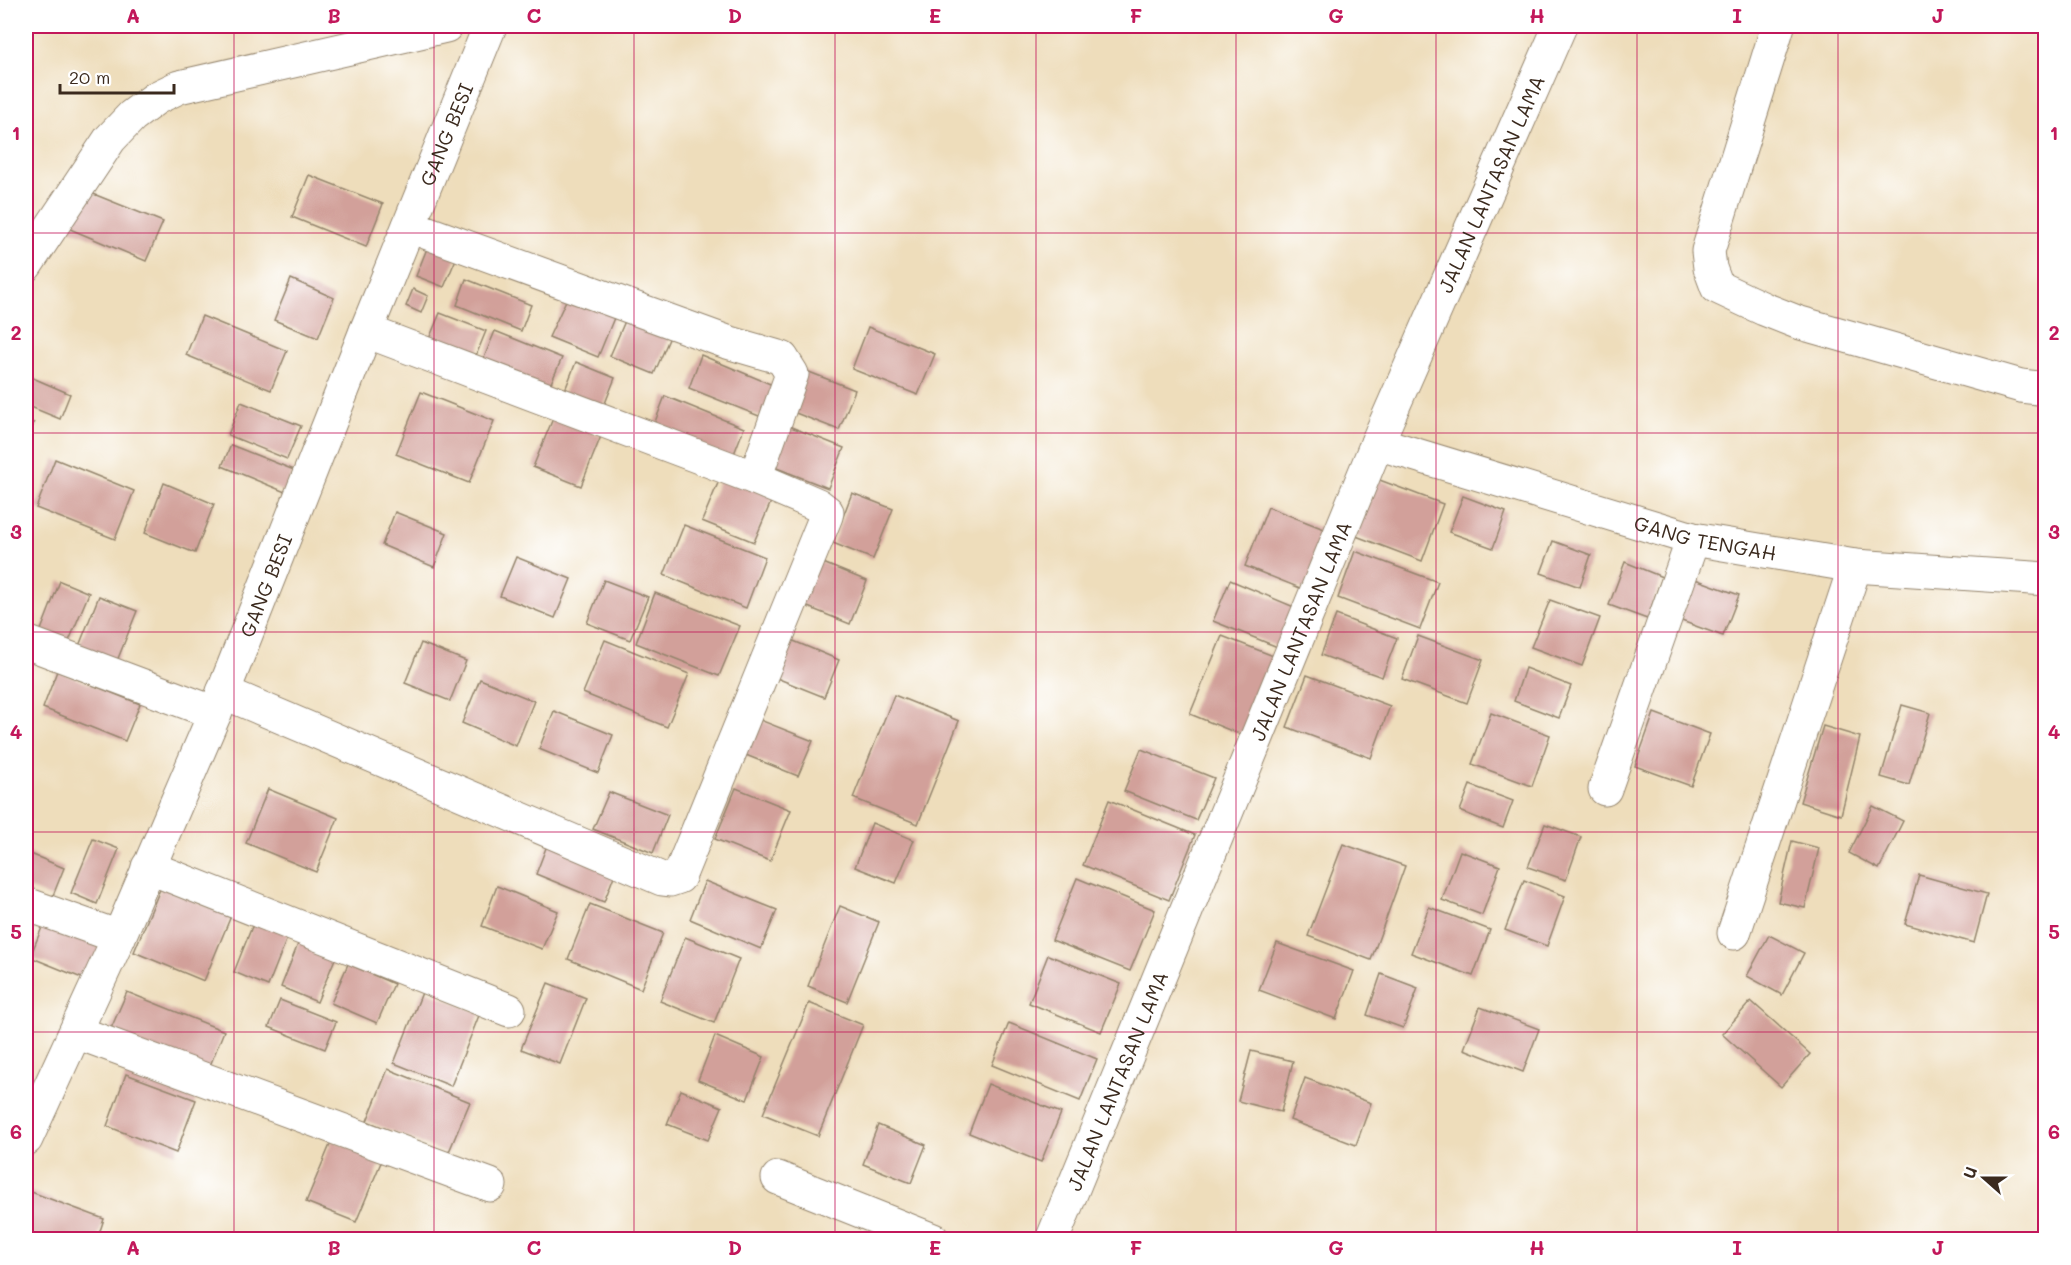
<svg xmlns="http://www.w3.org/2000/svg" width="2071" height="1265" font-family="Mali,sans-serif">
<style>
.building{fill:#d2a09a}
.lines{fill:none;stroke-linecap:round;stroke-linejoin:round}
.minor-casing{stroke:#94846c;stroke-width:35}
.minor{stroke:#fff;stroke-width:33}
.grid{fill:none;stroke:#c2185b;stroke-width:1.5;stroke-opacity:0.55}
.labels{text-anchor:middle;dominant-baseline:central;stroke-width:4.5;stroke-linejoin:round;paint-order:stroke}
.street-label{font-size:20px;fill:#3b2a1e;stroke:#fff}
.neatline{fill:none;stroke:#c2185b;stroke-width:2}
.grid-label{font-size:20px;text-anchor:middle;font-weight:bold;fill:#c2185b}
</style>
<rect width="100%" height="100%" fill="#fff"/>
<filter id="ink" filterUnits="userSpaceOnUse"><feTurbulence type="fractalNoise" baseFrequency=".0167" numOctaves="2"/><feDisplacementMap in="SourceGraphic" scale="12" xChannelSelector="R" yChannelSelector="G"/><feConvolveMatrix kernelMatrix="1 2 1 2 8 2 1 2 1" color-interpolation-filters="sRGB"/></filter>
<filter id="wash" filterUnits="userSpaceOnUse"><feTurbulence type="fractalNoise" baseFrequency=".008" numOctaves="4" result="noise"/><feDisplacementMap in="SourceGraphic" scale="24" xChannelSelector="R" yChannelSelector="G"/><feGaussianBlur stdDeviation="1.35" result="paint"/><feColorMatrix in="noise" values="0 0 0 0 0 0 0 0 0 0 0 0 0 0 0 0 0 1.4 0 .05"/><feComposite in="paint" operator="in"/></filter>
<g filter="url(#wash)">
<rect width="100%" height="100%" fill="#edb"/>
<g id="blocks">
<g class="building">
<path d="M 309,175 L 383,204 L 366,247 L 292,217 Z"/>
<path d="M 86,191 L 163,222 L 146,261 L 70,229 Z"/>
<path d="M 430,241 L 459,252 L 444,287 L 416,276 Z"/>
<path d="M 291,279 L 334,298 L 318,338 L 274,320 Z"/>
<path d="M 466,279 L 531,305 L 521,331 L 457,305 Z"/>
<path d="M 413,289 L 428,296 L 421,313 L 406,306 Z"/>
<path d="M 569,294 L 616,313 L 598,357 L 549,337 Z"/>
<path d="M 440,313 L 486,331 L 475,358 L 429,339 Z"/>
<path d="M 628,314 L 672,332 L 654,374 L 610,356 Z"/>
<path d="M 202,316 L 287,351 L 271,390 L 186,355 Z"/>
<path d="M 868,327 L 935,354 L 918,395 L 852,369 Z"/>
<path d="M 495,331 L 562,358 L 547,392 L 481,365 Z"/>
<path d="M 701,355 L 775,386 L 764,418 L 689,388 Z"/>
<path d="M 576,362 L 615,378 L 602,411 L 563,395 Z"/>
<path d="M 804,370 L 855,390 L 839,430 L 788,410 Z"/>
<path d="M 26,375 L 70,394 L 60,419 L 26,405 Z"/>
<path d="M 421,392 L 494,421 L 469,483 L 396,454 Z"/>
<path d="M 665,396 L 744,428 L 732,459 L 653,427 Z"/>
<path d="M 241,402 L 301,426 L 287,459 L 228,435 Z"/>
<path d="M 554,416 L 601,436 L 581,486 L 533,467 Z"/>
<path d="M 26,419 L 34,423 L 26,442 Z"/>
<path d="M 786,425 L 844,448 L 828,488 L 769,465 Z"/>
<path d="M 231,445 L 294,470 L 285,492 L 222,466 Z"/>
<path d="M 55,459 L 134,491 L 115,539 L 36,508 Z"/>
<path d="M 721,476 L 773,497 L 754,542 L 702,521 Z"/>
<path d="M 1377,479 L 1443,504 L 1422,561 L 1356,536 Z"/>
<path d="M 164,483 L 214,504 L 195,553 L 145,533 Z"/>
<path d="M 852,493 L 893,509 L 873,559 L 833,543 Z"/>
<path d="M 1463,496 L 1506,512 L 1493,548 L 1449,532 Z"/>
<path d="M 1268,507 L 1329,531 L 1305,590 L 1245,566 Z"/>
<path d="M 395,512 L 447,533 L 434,567 L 382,545 Z"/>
<path d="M 684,525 L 765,557 L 746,608 L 664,575 Z"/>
<path d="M 1553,541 L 1591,555 L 1580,587 L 1541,573 Z"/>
<path d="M 1355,551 L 1438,582 L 1420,629 L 1338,598 Z"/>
<path d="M 516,557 L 571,579 L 555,618 L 500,596 Z"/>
<path d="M 816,560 L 867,581 L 850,624 L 798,603 Z"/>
<path d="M 1625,562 L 1662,577 L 1647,619 L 1609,605 Z"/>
<path d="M 1695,579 L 1739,595 L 1723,636 L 1679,620 Z"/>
<path d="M 604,580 L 648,597 L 630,640 L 587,623 Z"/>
<path d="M 1230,580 L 1301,610 L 1285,650 L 1213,621 Z"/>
<path d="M 60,581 L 89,593 L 69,641 L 41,630 Z"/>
<path d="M 655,593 L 740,626 L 719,676 L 636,643 Z"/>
<path d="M 99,596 L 137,611 L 117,661 L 79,646 Z"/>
<path d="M 1550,600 L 1600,618 L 1582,666 L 1531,647 Z"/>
<path d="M 1336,615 L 1397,638 L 1382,677 L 1321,655 Z"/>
<path d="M 1222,636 L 1276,657 L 1244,736 L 1190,714 Z"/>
<path d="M 1418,636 L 1483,660 L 1467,703 L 1402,679 Z"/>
<path d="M 784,637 L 839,660 L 824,697 L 769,675 Z"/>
<path d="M 605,640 L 689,674 L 667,727 L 583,693 Z"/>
<path d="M 421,643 L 466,661 L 450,701 L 405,683 Z"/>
<path d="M 1525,668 L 1571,686 L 1559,718 L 1514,701 Z"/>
<path d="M 57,671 L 140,704 L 125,741 L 43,708 Z"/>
<path d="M 1307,675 L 1390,706 L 1371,758 L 1287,727 Z"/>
<path d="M 480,679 L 534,701 L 516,746 L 462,723 Z"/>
<path d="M 894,695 L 959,721 L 918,824 L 853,798 Z"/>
<path d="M 1902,705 L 1930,713 L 1909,785 L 1881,777 Z"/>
<path d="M 554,711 L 613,735 L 598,773 L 539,749 Z"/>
<path d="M 1491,713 L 1550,735 L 1532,786 L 1472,764 Z"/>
<path d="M 1654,713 L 1710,734 L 1691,786 L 1635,766 Z"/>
<path d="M 750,716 L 813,741 L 798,776 L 736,751 Z"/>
<path d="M 1823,726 L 1860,737 L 1841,815 L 1800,802 Z"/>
<path d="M 1141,749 L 1214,778 L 1196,820 L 1124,791 Z"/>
<path d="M 1470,785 L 1513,801 L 1503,828 L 1460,811 Z"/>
<path d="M 736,788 L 791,810 L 770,861 L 715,839 Z"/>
<path d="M 268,789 L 338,818 L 316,872 L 246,843 Z"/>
<path d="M 609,792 L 668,815 L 653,853 L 593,829 Z"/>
<path d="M 1109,800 L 1195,835 L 1169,900 L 1083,865 Z"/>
<path d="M 1873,806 L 1903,821 L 1879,869 L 1849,853 Z"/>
<path d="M 872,823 L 914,840 L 896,883 L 855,867 Z"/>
<path d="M 1545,824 L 1581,837 L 1566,880 L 1528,867 Z"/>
<path d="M 93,839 L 119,849 L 97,904 L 71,893 Z"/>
<path d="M 549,840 L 617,868 L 604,902 L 536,874 Z"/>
<path d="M 1792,841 L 1819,848 L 1805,908 L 1778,902 Z"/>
<path d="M 1343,844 L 1405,866 L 1371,960 L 1308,936 Z"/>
<path d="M 1460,851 L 1500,866 L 1482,915 L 1442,900 Z"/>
<path d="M 26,852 L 64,868 L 52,898 L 26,887 Z"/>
<path d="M 1919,875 L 1987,894 L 1974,943 L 1905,924 Z"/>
<path d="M 1077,878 L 1155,910 L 1130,971 L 1052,940 Z"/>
<path d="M 1524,880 L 1565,896 L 1547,946 L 1505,930 Z"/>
<path d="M 705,881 L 777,910 L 761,949 L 690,919 Z"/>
<path d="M 497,886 L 558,911 L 542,949 L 482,926 Z"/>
<path d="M 161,887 L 231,916 L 204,981 L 134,952 Z"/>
<path d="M 590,904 L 663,933 L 641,989 L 568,959 Z"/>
<path d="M 840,906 L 879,922 L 847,1002 L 808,986 Z"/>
<path d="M 1429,907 L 1490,930 L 1473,976 L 1411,953 Z"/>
<path d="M 47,915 L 107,938 L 89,981 L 30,957 Z"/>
<path d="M 255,919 L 289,933 L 268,986 L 234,972 Z"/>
<path d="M 1769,935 L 1804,953 L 1782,995 L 1747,976 Z"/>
<path d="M 685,937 L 739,959 L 714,1023 L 660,1001 Z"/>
<path d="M 300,939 L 337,954 L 317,1002 L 281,987 Z"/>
<path d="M 1277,943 L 1354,971 L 1336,1019 L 1259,990 Z"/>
<path d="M 1048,955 L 1121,984 L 1101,1032 L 1029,1003 Z"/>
<path d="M 348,964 L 394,984 L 377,1023 L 331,1003 Z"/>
<path d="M 1381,974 L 1418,988 L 1403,1028 L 1367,1015 Z"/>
<path d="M 548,983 L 586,998 L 560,1064 L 521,1049 Z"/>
<path d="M 423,990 L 480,1013 L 451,1086 L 394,1063 Z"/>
<path d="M 127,992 L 224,1031 L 207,1073 L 109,1033 Z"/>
<path d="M 280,1000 L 336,1022 L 325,1049 L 269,1027 Z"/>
<path d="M 1751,1001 L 1810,1054 L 1781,1087 L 1722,1034 Z"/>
<path d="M 809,1003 L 863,1025 L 818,1136 L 763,1114 Z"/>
<path d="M 1480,1007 L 1539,1029 L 1523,1072 L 1464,1049 Z"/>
<path d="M 1009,1023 L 1097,1059 L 1080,1101 L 992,1065 Z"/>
<path d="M 715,1036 L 764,1057 L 747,1100 L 698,1080 Z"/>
<path d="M 1251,1051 L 1293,1061 L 1281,1112 L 1238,1101 Z"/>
<path d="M 388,1069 L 470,1102 L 448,1154 L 367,1121 Z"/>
<path d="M 126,1074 L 196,1100 L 176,1153 L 107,1126 Z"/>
<path d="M 1305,1078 L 1371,1103 L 1356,1145 L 1290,1120 Z"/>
<path d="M 988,1084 L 1061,1113 L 1041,1162 L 969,1133 Z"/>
<path d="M 681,1090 L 722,1107 L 708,1140 L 667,1124 Z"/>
<path d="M 878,1125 L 926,1145 L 911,1183 L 863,1164 Z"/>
<path d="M 332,1140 L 382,1160 L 356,1222 L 306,1202 Z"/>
<path d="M 26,1190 L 104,1219 L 97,1240 L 26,1240 Z"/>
</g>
</g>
</g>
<g filter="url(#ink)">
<use href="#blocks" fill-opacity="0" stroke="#94846c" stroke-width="1.5"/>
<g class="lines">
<defs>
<g id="minor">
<path d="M 1778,26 L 1708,251 L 1710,268 L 1717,287 L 1764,309 L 1797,322 L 2021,386 L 2046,389"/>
<path d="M 409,226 L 727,342 L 782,358 L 792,374 L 755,478"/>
<path d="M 26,265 L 110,139 L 132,116 L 156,98 L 179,87 L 446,26"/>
<path id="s1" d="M 1377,443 L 1693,539 L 1855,566 L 2046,579"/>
<path d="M 26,642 L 215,713"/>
<path d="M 223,692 L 662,879 L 670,880 L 679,877 L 826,516 L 827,512 L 818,505 L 755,478 L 366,331"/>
<path d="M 1605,789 L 1693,539"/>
<path d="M 148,867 L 509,1010"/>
<path d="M 26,904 L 119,937"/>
<path d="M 1734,933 L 1855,566"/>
<path d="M 76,1032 L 490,1185"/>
<path id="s2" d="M 26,1139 L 119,937 L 215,713 L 366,331 L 490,26"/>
<path d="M 778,1178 L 933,1240"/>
<path id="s3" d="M 1052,1240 L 1377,443 L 1560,26"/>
</g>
</defs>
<use href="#minor" class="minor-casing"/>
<use href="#minor" class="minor"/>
</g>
</g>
<path class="grid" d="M 234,26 L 234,1240M 434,26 L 434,1240M 634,26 L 634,1240M 835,26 L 835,1240M 1036,26 L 1036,1240M 1236,26 L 1236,1240M 1436,26 L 1436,1240M 1637,26 L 1637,1240M 1838,26 L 1838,1240M 26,233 L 2046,233M 26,433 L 2046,433M 26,632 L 2046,632M 26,832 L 2046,832M 26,1032 L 2046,1032"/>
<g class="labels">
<g class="street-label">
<text stroke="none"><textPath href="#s2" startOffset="1089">GANG BESI</textPath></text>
<text stroke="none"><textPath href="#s3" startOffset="1144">JALAN LANTASAN LAMA</textPath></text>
<text stroke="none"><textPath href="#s1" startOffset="342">GANG TENGAH</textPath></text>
<text stroke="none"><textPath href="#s2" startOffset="603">GANG BESI</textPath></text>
<text stroke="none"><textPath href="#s3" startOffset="658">JALAN LANTASAN LAMA</textPath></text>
<text stroke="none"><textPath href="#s3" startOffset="172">JALAN LANTASAN LAMA</textPath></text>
</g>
</g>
<rect width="2071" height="1265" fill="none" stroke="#fff" stroke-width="66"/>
<g transform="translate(1984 1178) rotate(291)" stroke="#ffffff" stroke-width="4.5" paint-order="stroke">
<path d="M0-4.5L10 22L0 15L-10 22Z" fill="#3b2a1e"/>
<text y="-9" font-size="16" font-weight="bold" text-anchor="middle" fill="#3b2a1e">U</text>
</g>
<path d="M60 84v9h114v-9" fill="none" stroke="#3b2a1e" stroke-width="3"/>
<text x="69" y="84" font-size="18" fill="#3b2a1e" stroke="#ffffff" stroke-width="4.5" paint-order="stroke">20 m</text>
<rect x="33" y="33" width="2005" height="1199" class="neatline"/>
<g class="grid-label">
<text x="133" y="23">A</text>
<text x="334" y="23">B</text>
<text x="534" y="23">C</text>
<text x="735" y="23">D</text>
<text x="935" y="23">E</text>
<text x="1136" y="23">F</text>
<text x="1336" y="23">G</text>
<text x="1537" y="23">H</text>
<text x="1737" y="23">I</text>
<text x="1938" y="23">J</text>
<text x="16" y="140">1</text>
<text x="2054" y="140">1</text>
<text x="16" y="340">2</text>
<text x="2054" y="340">2</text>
<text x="16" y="539">3</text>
<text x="2054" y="539">3</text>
<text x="16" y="739">4</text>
<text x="2054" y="739">4</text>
<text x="16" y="939">5</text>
<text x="2054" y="939">5</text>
<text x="16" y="1139">6</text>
<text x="2054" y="1139">6</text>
<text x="133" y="1255">A</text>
<text x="334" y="1255">B</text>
<text x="534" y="1255">C</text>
<text x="735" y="1255">D</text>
<text x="935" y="1255">E</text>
<text x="1136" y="1255">F</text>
<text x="1336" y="1255">G</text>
<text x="1537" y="1255">H</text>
<text x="1737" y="1255">I</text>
<text x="1938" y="1255">J</text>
</g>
</svg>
